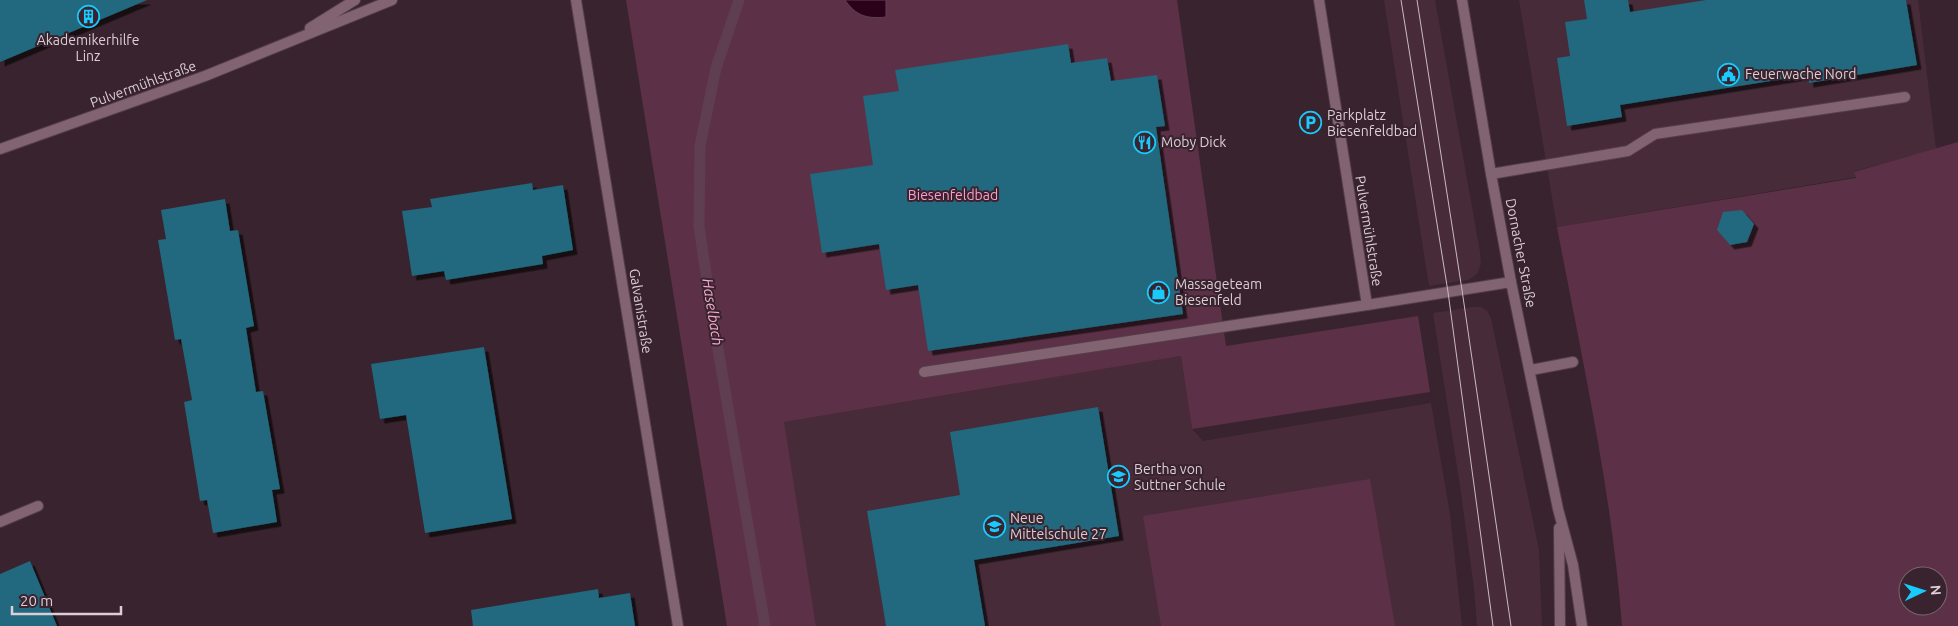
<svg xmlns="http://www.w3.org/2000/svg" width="1958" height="626" font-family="Ubuntu,sans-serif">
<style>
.built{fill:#472b39}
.green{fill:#5c3147;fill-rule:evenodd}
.water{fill:#2b011a;stroke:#603e52}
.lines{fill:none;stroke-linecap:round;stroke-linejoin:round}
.stream{stroke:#603e52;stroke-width:11}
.building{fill:#20677e;filter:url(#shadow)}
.service-casing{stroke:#533e49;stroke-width:12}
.minor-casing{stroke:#533e49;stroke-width:12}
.tertiary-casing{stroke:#533e49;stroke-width:12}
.service{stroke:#816372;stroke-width:10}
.minor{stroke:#816372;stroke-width:10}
.tertiary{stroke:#816372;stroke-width:10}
.tram{stroke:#cabbc1;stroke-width:1}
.labels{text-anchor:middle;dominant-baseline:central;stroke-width:4;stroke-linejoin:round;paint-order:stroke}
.poi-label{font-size:14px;fill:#dcced4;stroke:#39232e;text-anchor:start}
.street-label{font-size:14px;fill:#dcced4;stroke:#39232e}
.park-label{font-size:14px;fill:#fc9dce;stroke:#39232e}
.water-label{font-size:15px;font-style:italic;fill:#f7aad0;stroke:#39232e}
</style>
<defs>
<filter id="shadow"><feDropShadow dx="4.5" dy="4.5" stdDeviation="0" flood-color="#0009"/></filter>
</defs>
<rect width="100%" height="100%" fill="#39232e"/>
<g class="built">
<path d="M 1384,0 L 1435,0 L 1480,252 L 1481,264 L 1477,274 L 1468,280 L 1429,286 Z"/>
<path d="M 1519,0 L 1918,0 L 1936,149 L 1855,171 L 1856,177 L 1557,227 Z"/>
<path d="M 1472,307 L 1481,307 L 1487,311 L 1491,318 L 1539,550 L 1542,626 L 1477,626 L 1474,588 L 1460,486 L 1433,313 Z"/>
<path d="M 1181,356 L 1192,429 L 1203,441 L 1431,403 L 1450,514 L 1462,626 L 816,626 L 783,422 Z"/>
</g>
<g class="green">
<path d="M 626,0 L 1177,0 L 1226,346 L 1418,316 L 1430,392 L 1192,429 L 1181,356 L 784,422 L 816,626 L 727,626 Z"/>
<path d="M 1958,142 L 1958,626 L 1622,626 C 1612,492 1582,359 1557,227 L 1856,178 L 1854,172 ZM 1908,576 L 1938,576 L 1938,606 L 1908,606 Z"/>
<path d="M 1370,479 L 1395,626 L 1161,626 L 1143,516 Z"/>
</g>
<path class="water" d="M 845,0 L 886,0 L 886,17 C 867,19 856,16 845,0 Z"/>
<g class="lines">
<path class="stream" d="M 739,0 L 716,68 L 700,146 L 699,226 L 711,308 L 765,626"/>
</g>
<g class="building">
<path d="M 0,0 L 147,0 L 0,62 Z"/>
<path d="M 1584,0 L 1628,0 L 1630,12 L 1706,0 L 1906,0 L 1917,65 L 1809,83 L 1808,75 L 1620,105 L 1622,117 L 1567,126 L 1557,58 L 1570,56 L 1565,22 L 1587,19 Z"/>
<path d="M 1068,44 L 1071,63 L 1107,58 L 1111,81 L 1157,75 L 1165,126 L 1156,127 L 1183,314 L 928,351 L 918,285 L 886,290 L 879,244 L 822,253 L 810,174 L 873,165 L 863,96 L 899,91 L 895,70 Z"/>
<path d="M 532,183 L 533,190 L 563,185 L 573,250 L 542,256 L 543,264 L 446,280 L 444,271 L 412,276 L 402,211 L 432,207 L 430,199 Z"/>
<path d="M 225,199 L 230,231 L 238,230 L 254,326 L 246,328 L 256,392 L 263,391 L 280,489 L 272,490 L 277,522 L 213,533 L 207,500 L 200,501 L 184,402 L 192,400 L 181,339 L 175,340 L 158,240 L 166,239 L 161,210 Z"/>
<path d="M 1742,210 L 1754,224 L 1747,242 L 1730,245 L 1717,230 L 1723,212 Z"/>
<path d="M 484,347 L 512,519 L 425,533 L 406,415 L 380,419 L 371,364 Z"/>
<path d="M 1098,407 L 1119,536 L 974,560 L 985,626 L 886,626 L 867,511 L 960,495 L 950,432 Z"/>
<path d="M 30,561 L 57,626 L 0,626 L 0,574 Z"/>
<path d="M 598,589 L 599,598 L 630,593 L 635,626 L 473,626 L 471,610 Z"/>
</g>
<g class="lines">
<defs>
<g id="service">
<path d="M 1491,174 L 1628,151 L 1655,134 L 1905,97"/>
<path d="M 1367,305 L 1511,282"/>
<path d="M 1531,370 L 1573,362"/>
<path d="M 924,372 L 1176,334"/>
</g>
<g id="minor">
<path d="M 576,0 L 678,626"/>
<path d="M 1176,334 L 1367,305 L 1319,0"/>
<path d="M 0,522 L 38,506"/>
</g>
<g id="tertiary">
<path d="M 1462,0 L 1491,174 L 1511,282 L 1558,509 L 1573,565 L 1582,626"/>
<path d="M 310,28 L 355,0"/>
<path d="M 0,149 L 205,76 L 392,0"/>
<path d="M 1559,528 L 1560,626"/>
</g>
</defs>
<use href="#service" class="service-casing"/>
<use href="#minor" class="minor-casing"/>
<use href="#tertiary" class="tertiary-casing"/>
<use href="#service" class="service"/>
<use href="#minor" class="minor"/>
<use href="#tertiary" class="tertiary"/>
<g class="tram">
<path d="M 1401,0 L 1448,292 L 1493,626"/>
<path d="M 1417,0 L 1462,290 L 1511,626"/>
</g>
</g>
<defs>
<symbol id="building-ring" viewBox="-11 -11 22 22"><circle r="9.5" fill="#39232e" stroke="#19cafc" stroke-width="1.5"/><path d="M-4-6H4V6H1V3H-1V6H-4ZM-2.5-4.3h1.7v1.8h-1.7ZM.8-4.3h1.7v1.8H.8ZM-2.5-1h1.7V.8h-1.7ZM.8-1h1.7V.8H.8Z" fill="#19cafc"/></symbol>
<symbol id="civic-ring" viewBox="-11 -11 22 22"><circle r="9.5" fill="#39232e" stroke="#19cafc" stroke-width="1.5"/><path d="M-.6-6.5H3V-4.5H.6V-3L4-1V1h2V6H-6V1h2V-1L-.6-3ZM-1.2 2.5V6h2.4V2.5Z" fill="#19cafc"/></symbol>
<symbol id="parking-ring" viewBox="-11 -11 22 22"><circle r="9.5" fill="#39232e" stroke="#19cafc" stroke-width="1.5"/><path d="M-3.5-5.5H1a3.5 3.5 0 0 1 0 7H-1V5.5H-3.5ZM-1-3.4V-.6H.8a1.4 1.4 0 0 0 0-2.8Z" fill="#19cafc"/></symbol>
<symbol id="restaurant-ring" viewBox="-11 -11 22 22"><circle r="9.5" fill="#39232e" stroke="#19cafc" stroke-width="1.5"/><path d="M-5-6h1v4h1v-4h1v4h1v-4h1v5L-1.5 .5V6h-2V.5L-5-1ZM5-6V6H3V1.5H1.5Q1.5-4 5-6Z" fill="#19cafc"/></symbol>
<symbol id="shop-ring" viewBox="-11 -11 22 22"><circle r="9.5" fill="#39232e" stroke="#19cafc" stroke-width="1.5"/><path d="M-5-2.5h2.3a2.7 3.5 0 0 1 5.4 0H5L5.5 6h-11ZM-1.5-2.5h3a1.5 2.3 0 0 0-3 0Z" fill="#19cafc"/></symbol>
<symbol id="school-ring" viewBox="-11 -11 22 22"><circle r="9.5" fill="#39232e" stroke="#19cafc" stroke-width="1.5"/><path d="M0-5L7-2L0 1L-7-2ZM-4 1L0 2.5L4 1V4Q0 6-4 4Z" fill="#19cafc"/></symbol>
</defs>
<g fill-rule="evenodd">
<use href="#building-ring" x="76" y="4" width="25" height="25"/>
<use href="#civic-ring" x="1716" y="62" width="25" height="25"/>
<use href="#parking-ring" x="1298" y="110" width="25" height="25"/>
<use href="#restaurant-ring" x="1132" y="130" width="25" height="25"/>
<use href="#shop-ring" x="1146" y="280" width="25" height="25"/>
<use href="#school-ring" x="1106" y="464" width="25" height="25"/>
<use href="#school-ring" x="982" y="514" width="25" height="25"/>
</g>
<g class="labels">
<g class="poi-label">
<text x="88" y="40" text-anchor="middle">Akademikerhilfe<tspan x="88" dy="16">Linz</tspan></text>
<text x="1745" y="74">Feuerwache Nord</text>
<text x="1327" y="115">Parkplatz<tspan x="1327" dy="16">Biesenfeldbad</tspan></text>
<text x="1161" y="142">Moby Dick</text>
<text x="1175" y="284">Massageteam<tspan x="1175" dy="16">Biesenfeld</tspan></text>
<text x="1134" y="469">Bertha von<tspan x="1134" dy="16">Suttner Schule</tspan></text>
<text x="1010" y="518">Neue<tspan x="1010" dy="16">Mittelschule 27</tspan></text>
</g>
<g class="street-label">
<text transform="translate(143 84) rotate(-20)">Pulvermühlstraße</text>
<text transform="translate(1369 231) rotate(81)">Pulvermühlstraße</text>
<text transform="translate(1521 253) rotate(79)">Dornacher Straße</text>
<text transform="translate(641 311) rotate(81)">Galvanistraße</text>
</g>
<g class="park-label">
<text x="953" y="195">Biesenfeldbad</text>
</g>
<g class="water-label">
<text transform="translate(713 312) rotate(81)">Haselbach</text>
</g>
</g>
<g transform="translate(1923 591) rotate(86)"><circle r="24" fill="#39232e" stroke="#7a6770"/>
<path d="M0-4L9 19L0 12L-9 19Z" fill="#19cafc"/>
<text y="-8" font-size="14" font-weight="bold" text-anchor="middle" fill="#dcced4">N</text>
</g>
<path d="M12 606v8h109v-8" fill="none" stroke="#dcced4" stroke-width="2.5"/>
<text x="20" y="606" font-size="15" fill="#dcced4" stroke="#39232e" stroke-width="4" paint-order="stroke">20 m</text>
</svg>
